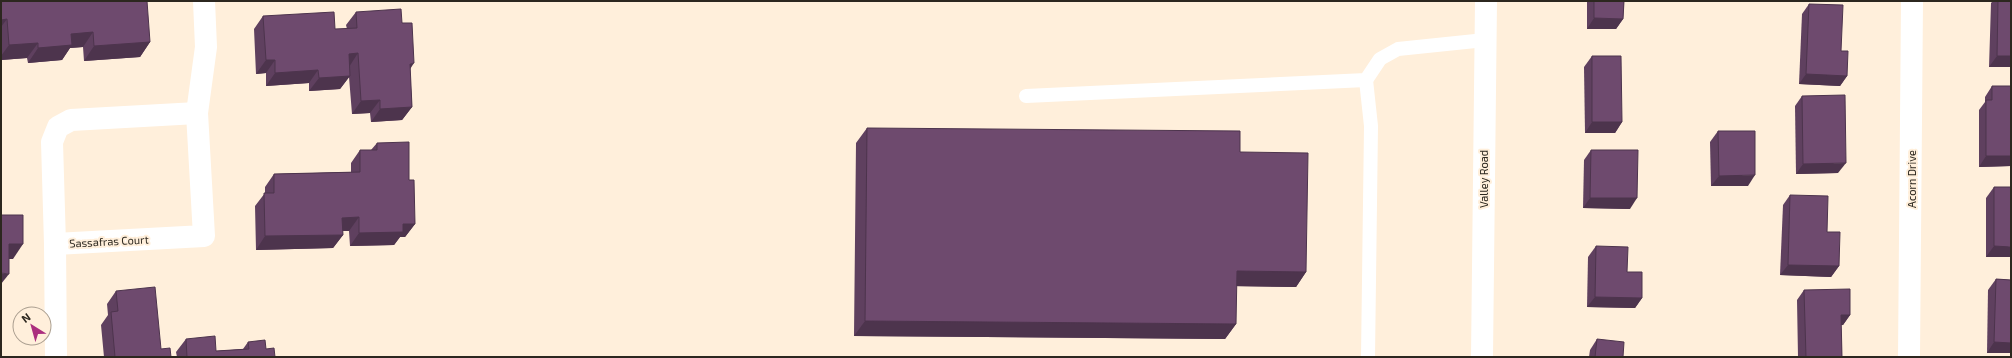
<svg xmlns="http://www.w3.org/2000/svg" width="2012" height="358" font-family="'Exo 2',sans-serif">
<style>
.lines{fill:none;stroke-linecap:round;stroke-linejoin:round}
.lane{stroke:#fff;stroke-width:14}
.street{stroke:#fff;stroke-width:22}
.secondary{stroke:#fff;stroke-width:22}
.wall{fill:#5f405f}
.shaded-wall{fill:#4d344d}
.building{fill:#6e4a6e;stroke:#4d344d}
.labels{text-anchor:middle;dominant-baseline:central;stroke-width:4;stroke-linejoin:round;paint-order:stroke}
.street-label{font-size:11px;fill:#2c271f;stroke:#ffefdb}
</style>
<rect width="100%" height="100%" fill="#ffefdb"/>
<g class="lines">
<g class="lane">
<path d="M 1366,80 L 1371,126 L 1368,357"/>
<path d="M 1026,96 L 1366,80 L 1380,59 L 1398,49 L 1485,40"/>
</g>
<g class="street">
<path d="M 55,244 L 204,236 L 197,113 L 206,47 L 204,1"/>
<path d="M 56,357 L 55,244 L 52,142 L 58,127 L 71,120 L 197,113"/>
<path d="M 1909,357 L 1912,1"/>
</g>
<path class="secondary" d="M 1482,357 L 1486,1"/>
</g>
<g class="wall">
<path d="M 1,1 L 150,42 L 140,57 L 84,61 L 83,47 L 70,48 L 62,60 L 28,63 L 27,58 L 1,60 Z"/>
<path d="M 1587,1 L 1624,1 L 1623,19 L 1616,29 L 1587,29 Z"/>
<path d="M 1993,1 L 2011,1 L 2011,67 L 1989,67 L 1991,3 Z"/>
<path d="M 1809,4 L 1841,51 L 1847,76 L 1840,86 L 1799,84 L 1802,14 Z"/>
<path d="M 356,12 L 402,23 L 410,69 L 412,107 L 402,120 L 371,122 L 370,113 L 352,114 L 349,77 L 340,89 L 309,91 L 309,83 L 266,86 L 266,73 L 256,74 L 254,29 L 263,16 L 335,29 L 347,29 L 346,25 Z"/>
<path d="M 1592,56 L 1622,122 L 1615,133 L 1585,133 L 1584,67 Z"/>
<path d="M 1992,86 L 2011,166 L 1979,167 L 1979,110 L 1985,102 L 1985,97 Z"/>
<path d="M 1802,96 L 1838,173 L 1796,174 L 1795,106 Z"/>
<path d="M 867,128 L 1240,152 L 1306,272 L 1296,287 L 1236,286 L 1236,324 L 1225,339 L 854,336 L 856,143 Z"/>
<path d="M 1718,131 L 1748,186 L 1711,186 L 1710,142 Z"/>
<path d="M 377,143 L 409,180 L 415,224 L 405,237 L 400,237 L 394,245 L 350,246 L 349,231 L 342,231 L 343,235 L 333,248 L 256,250 L 255,206 L 265,193 L 265,187 L 274,174 L 351,172 L 351,163 L 360,150 L 371,150 Z"/>
<path d="M 1591,150 L 1630,209 L 1583,208 L 1584,160 Z"/>
<path d="M 1994,187 L 2011,257 L 1986,257 L 1986,198 Z"/>
<path d="M 1790,195 L 1827,232 L 1839,266 L 1831,277 L 1780,275 L 1783,205 Z"/>
<path d="M 1596,246 L 1627,272 L 1642,298 L 1635,308 L 1587,307 L 1588,257 Z"/>
<path d="M 1996,279 L 2011,280 L 2011,353 L 1987,353 L 1988,290 Z"/>
<path d="M 1804,290 L 1850,315 L 1843,325 L 1841,325 L 1842,357 L 1798,357 L 1797,300 Z"/>
<path d="M 116,291 L 161,349 L 171,357 L 104,357 L 101,325 L 108,315 L 107,304 Z"/>
<path d="M 186,339 L 216,351 L 243,349 L 248,342 L 266,349 L 275,357 L 177,357 L 176,352 Z"/>
<path d="M 1597,339 L 1623,357 L 1589,357 L 1590,350 Z"/>
</g>
<g class="shaded-wall">
<path d="M 1594,18 L 1623,19 L 1616,29 L 1587,29 Z"/>
<path d="M 7,19 L 1,27 L 1,20 Z"/>
<path d="M 93,32 L 83,47 L 70,48 L 62,60 L 28,63 L 38,48 L 71,34 Z"/>
<path d="M 150,42 L 140,57 L 84,61 L 94,46 Z"/>
<path d="M 38,43 L 27,58 L 1,60 L 1,56 L 9,45 Z"/>
<path d="M 358,53 L 349,67 L 349,54 Z"/>
<path d="M 1997,56 L 2011,56 L 2011,67 L 1989,67 Z"/>
<path d="M 266,60 L 275,60 L 266,73 L 256,74 Z"/>
<path d="M 414,63 L 405,77 L 410,64 Z"/>
<path d="M 318,70 L 309,83 L 266,86 L 275,73 Z"/>
<path d="M 1806,74 L 1847,76 L 1840,86 L 1799,84 Z"/>
<path d="M 350,76 L 340,89 L 309,91 L 319,78 Z"/>
<path d="M 380,100 L 370,113 L 352,114 L 361,101 Z"/>
<path d="M 412,107 L 402,120 L 371,122 L 380,109 Z"/>
<path d="M 1592,122 L 1622,122 L 1615,133 L 1585,133 Z"/>
<path d="M 1986,156 L 2011,156 L 2011,166 L 1979,167 Z"/>
<path d="M 1846,163 L 1838,173 L 1796,174 L 1803,164 Z"/>
<path d="M 1755,175 L 1748,186 L 1711,186 L 1719,176 Z"/>
<path d="M 1590,198 L 1637,198 L 1630,209 L 1583,208 Z"/>
<path d="M 359,217 L 349,231 L 333,231 L 342,218 Z"/>
<path d="M 403,224 L 415,224 L 405,237 L 400,237 L 394,245 L 350,246 L 359,233 Z"/>
<path d="M 343,235 L 333,248 L 256,250 L 265,236 Z"/>
<path d="M 9,244 L 23,244 L 13,259 L 1,259 Z"/>
<path d="M 1994,246 L 2011,247 L 2011,257 L 1986,257 Z"/>
<path d="M 1788,265 L 1839,266 L 1831,277 L 1780,275 Z"/>
<path d="M 1237,271 L 1306,272 L 1296,287 L 1226,286 Z"/>
<path d="M 1,273 L 9,274 L 1,284 Z"/>
<path d="M 1595,297 L 1642,298 L 1635,308 L 1587,307 Z"/>
<path d="M 1841,315 L 1850,315 L 1843,325 L 1834,326 Z"/>
<path d="M 865,321 L 1236,324 L 1225,339 L 854,336 Z"/>
<path d="M 1994,342 L 2011,343 L 2011,353 L 1987,353 Z"/>
</g>
<g class="building">
<path d="M 1,1 L 147,1 L 150,42 L 94,46 L 93,32 L 71,34 L 72,45 L 38,48 L 38,43 L 9,45 L 7,19 L 1,20 Z"/>
<path d="M 1594,1 L 1624,1 L 1623,19 L 1594,18 Z"/>
<path d="M 1998,1 L 2011,1 L 2011,56 L 1997,56 Z"/>
<path d="M 1809,4 L 1843,5 L 1841,51 L 1848,51 L 1847,76 L 1806,74 Z"/>
<path d="M 401,9 L 402,23 L 412,23 L 414,63 L 410,64 L 412,107 L 380,109 L 380,100 L 361,101 L 358,53 L 349,54 L 350,76 L 319,78 L 318,70 L 275,73 L 275,60 L 266,60 L 263,16 L 334,12 L 335,29 L 357,28 L 356,12 Z"/>
<path d="M 1592,56 L 1621,56 L 1622,122 L 1592,122 Z"/>
<path d="M 1992,86 L 2011,86 L 2011,156 L 1986,156 L 1986,100 L 1992,100 Z"/>
<path d="M 1845,95 L 1846,163 L 1803,164 L 1802,96 Z"/>
<path d="M 867,128 L 1240,131 L 1240,152 L 1308,153 L 1306,272 L 1237,271 L 1236,324 L 865,321 Z"/>
<path d="M 1718,131 L 1755,131 L 1755,175 L 1719,176 Z"/>
<path d="M 409,142 L 409,180 L 414,180 L 415,224 L 403,224 L 403,232 L 359,233 L 359,217 L 342,218 L 343,235 L 265,236 L 264,193 L 274,193 L 274,174 L 360,172 L 360,150 L 377,150 L 377,143 Z"/>
<path d="M 1591,150 L 1638,150 L 1637,198 L 1590,198 Z"/>
<path d="M 1994,187 L 2011,187 L 2011,247 L 1994,246 Z"/>
<path d="M 1790,195 L 1828,196 L 1827,232 L 1840,232 L 1839,266 L 1788,265 Z"/>
<path d="M 1,215 L 23,215 L 23,244 L 9,244 L 9,274 L 1,273 Z"/>
<path d="M 1596,246 L 1628,247 L 1627,272 L 1642,272 L 1642,298 L 1595,297 Z"/>
<path d="M 1996,279 L 2011,280 L 2011,343 L 1994,342 Z"/>
<path d="M 155,287 L 161,349 L 170,348 L 171,357 L 115,357 L 111,312 L 118,311 L 116,291 Z"/>
<path d="M 1850,289 L 1850,315 L 1841,315 L 1842,357 L 1806,357 L 1804,290 Z"/>
<path d="M 215,336 L 216,351 L 249,349 L 248,342 L 265,340 L 266,349 L 274,348 L 275,357 L 187,357 L 186,339 Z"/>
<path d="M 1597,339 L 1624,342 L 1623,357 L 1595,357 Z"/>
</g>
<g class="labels">
<g class="street-label">
<text transform="translate(1483 179) rotate(-90)">Valley Road</text>
<text transform="translate(1911 179) rotate(-90)">Acorn Drive</text>
<text transform="translate(109 241) rotate(-3)">Sassafras Court</text>
</g>
</g>
<rect width="2012" height="358" fill="none" stroke="#2c271f" stroke-width="4"/>
<g transform="translate(32 326) rotate(323)"><circle r="19" fill="#ffefdb" stroke="#ab9f90"/>
<path d="M0-3L7 15L0 10L-7 15Z" fill="#ab2e7e"/>
<text y="-6" font-size="11" font-weight="bold" text-anchor="middle" fill="#2c271f">N</text>
</g>
</svg>
